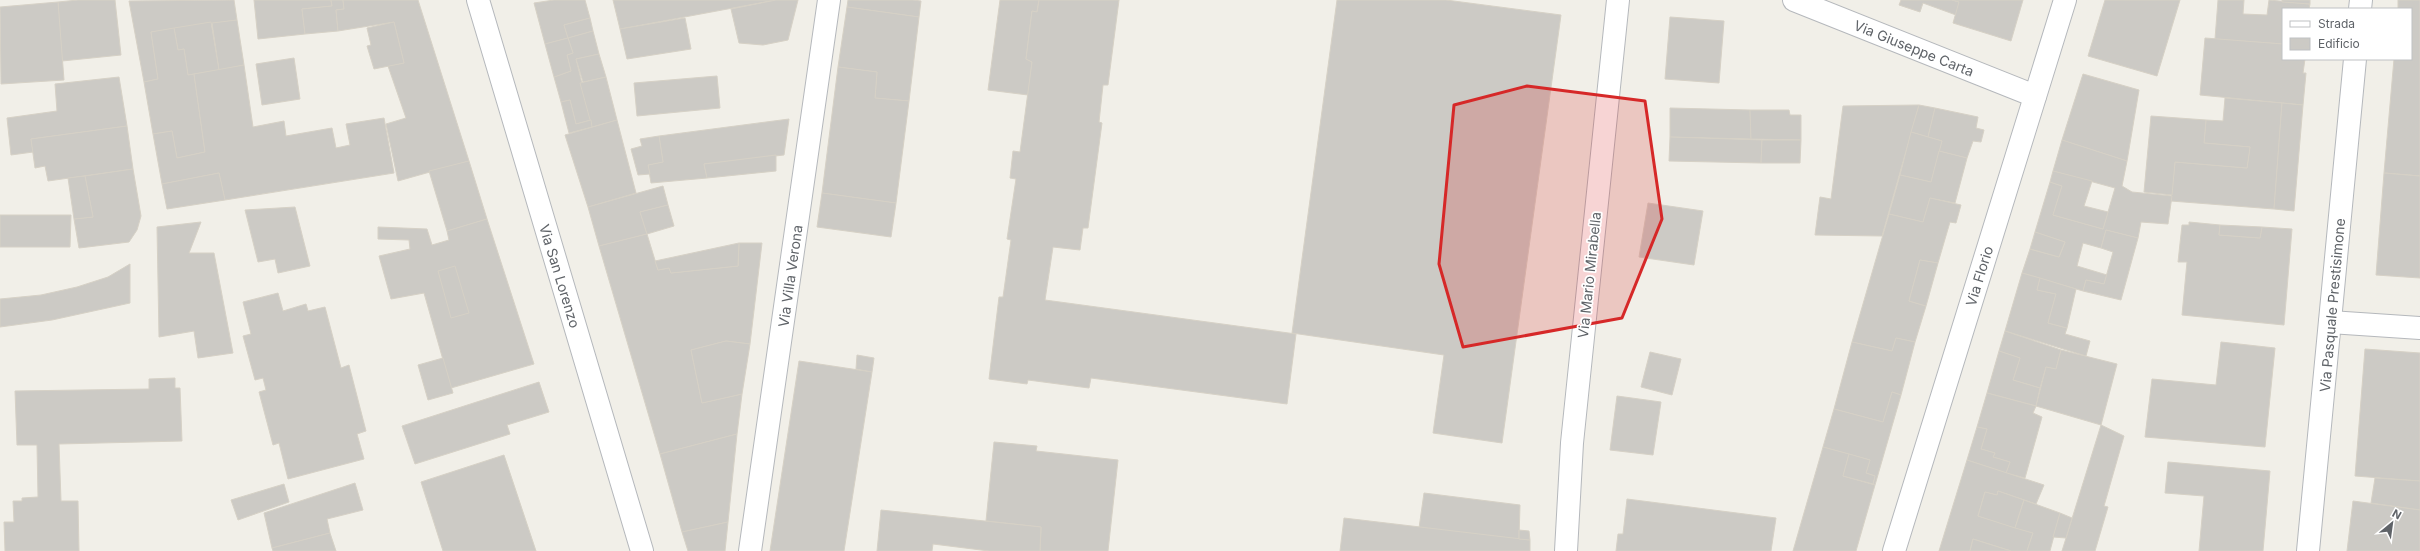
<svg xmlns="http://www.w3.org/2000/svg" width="2420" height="551" font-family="Inter,sans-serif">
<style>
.building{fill:#cccac5;stroke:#d6d1c6}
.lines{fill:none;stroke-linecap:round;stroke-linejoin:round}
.street-casing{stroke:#b5b8bc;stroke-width:24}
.street{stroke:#fff;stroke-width:22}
.marked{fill:#d62828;fill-opacity:0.2;stroke:#d62828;stroke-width:3;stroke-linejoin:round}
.labels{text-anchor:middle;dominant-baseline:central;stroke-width:3.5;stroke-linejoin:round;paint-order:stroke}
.street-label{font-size:14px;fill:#5f6368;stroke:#fff}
</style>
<rect width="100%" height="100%" fill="#f1efe8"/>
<g class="building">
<path d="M 78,0 L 115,0 L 121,55 L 62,61 L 58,2 Z"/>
<path d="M 234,0 L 237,20 L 151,32 L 158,79 L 144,82 L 129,1 Z"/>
<path d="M 254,0 L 331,0 L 332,6 L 302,9 L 305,34 L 258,39 Z"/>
<path d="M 331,0 L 343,0 L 344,9 L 336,10 L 338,31 L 305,34 L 302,9 L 332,6 Z"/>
<path d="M 343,0 L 418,0 L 469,161 L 398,181 L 386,124 L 406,118 L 388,66 L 404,63 L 394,22 L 338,31 L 336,10 L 344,9 Z"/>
<path d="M 554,0 L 585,0 L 590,18 L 564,25 L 568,38 L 545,44 L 534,3 Z"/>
<path d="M 613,0 L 776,0 L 620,29 Z"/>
<path d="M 776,0 L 798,0 L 788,40 L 763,45 L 739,43 L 731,9 Z"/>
<path d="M 848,0 L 913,0 L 921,1 L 919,17 L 847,7 Z"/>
<path d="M 1000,0 L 1039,0 L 1037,12 L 1032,11 L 1026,59 L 1032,62 L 1028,95 L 988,90 Z"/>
<path d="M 1039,0 L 1119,0 L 1108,85 L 1103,85 L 1099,122 L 1102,123 L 1088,228 L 1083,228 L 1080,250 L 1053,247 L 1045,300 L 1296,334 L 1287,404 L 1091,378 L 1089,388 L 1028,380 L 1027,384 L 989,379 L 999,297 L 1003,297 L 1011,240 L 1007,239 L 1016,179 L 1010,178 L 1013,151 L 1020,152 L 1032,62 L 1026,59 L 1032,11 L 1037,12 Z"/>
<path d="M 1337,0 L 1446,0 L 1561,15 L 1502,443 L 1433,433 L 1444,355 L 1292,333 Z"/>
<path d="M 1901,0 L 1952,0 L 1959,2 L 1956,15 L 1923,3 L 1920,12 L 1899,5 Z"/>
<path d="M 1952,0 L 2023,0 L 2011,41 L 1953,23 L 1959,2 Z"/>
<path d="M 2105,0 L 2180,0 L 2157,76 L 2088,56 Z"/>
<path d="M 2218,0 L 2244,0 L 2243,14 L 2267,15 L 2269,0 L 2310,4 L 2309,9 L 2283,9 L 2283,44 L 2215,39 Z"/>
<path d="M 2282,0 L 2310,0 L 2310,4 L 2282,2 Z"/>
<path d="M 2398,0 L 2420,0 L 2420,176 L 2384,173 L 2394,59 L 2411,59 L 2411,9 L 2398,9 Z"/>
<path d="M 58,2 L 64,80 L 1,84 L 0,7 Z"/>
<path d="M 847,7 L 919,17 L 909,101 L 875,98 L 877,72 L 838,67 Z"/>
<path d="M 1670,17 L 1724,21 L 1719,83 L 1665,79 Z"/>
<path d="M 590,18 L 593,31 L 568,38 L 564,25 Z"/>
<path d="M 685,18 L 691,49 L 627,59 L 620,29 Z"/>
<path d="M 237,20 L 244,65 L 219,70 L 212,23 Z"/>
<path d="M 211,22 L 219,70 L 188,75 L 184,49 L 178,50 L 174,28 Z"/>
<path d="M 394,22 L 404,63 L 374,69 L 367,46 L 371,45 L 367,28 Z"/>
<path d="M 174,28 L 178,50 L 184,49 L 188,75 L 194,74 L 205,152 L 177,158 L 172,131 L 153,134 L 144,82 L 158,79 L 151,32 Z"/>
<path d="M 593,31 L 599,54 L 576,59 L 591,120 L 576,124 L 570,100 L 561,102 L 554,77 L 571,71 L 567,55 L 573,53 L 568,38 Z"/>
<path d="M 568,38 L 573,53 L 567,55 L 571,71 L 554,77 L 545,44 Z"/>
<path d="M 2205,38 L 2283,44 L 2283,59 L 2305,59 L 2303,73 L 2306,73 L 2303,105 L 2200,95 Z"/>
<path d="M 599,54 L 606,77 L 583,82 L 576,59 Z"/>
<path d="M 294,58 L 300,99 L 262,105 L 256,64 Z"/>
<path d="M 244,65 L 253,127 L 284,121 L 286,136 L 332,128 L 336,148 L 350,145 L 346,124 L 384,118 L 394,173 L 225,200 L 219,173 L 162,184 L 153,134 L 172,131 L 177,158 L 205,152 L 194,74 Z"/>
<path d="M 838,67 L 877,72 L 875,98 L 909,101 L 896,203 L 822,193 Z"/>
<path d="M 2083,74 L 2139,90 L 2127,161 L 2062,140 Z"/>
<path d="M 717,76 L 720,108 L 637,116 L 634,83 Z"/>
<path d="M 119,77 L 127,126 L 31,139 L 33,152 L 11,155 L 7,118 L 57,111 L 55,84 Z"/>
<path d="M 606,77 L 617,120 L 592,127 L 580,83 Z"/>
<path d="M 2225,98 L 2282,103 L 2274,209 L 2171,201 L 2175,162 L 2247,168 L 2250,147 L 2204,143 L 2206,120 L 2223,121 Z"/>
<path d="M 570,100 L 576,124 L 591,120 L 592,127 L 569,133 L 561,102 Z"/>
<path d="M 2282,103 L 2303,105 L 2294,211 L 2274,209 Z"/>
<path d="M 1919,105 L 1882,236 L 1815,235 L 1820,197 L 1831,199 L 1843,106 Z"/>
<path d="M 1919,105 L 1935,108 L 1928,137 L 1911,132 Z"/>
<path d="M 1670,108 L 1750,110 L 1751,139 L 1670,137 Z"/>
<path d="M 1935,108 L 1978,117 L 1976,128 L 1984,130 L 1981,142 L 1973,141 L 1967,158 L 1939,151 L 1942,141 L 1928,137 Z"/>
<path d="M 1750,110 L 1789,110 L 1790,115 L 1801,115 L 1801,140 L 1751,139 Z"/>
<path d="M 2151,116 L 2206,120 L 2204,143 L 2250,147 L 2247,168 L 2175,162 L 2172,195 L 2144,192 Z"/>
<path d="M 789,119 L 784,155 L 704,164 L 707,178 L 651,183 L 648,165 L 663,162 L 659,136 Z"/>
<path d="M 617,120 L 636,193 L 588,207 L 565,135 Z"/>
<path d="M 127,126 L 133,169 L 48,181 L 45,166 L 35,168 L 31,139 Z"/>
<path d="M 1911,132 L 1942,141 L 1931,182 L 1900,175 Z"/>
<path d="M 659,136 L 663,162 L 648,165 L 650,174 L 638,175 L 631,149 L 642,146 L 640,139 Z"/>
<path d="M 1670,137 L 1762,140 L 1761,163 L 1669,161 Z"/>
<path d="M 1762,140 L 1801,140 L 1800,163 L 1761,163 Z"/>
<path d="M 2062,140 L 2127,161 L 2122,186 L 2132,192 L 2172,196 L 2168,224 L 2141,222 L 2138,238 L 2106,230 L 2101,248 L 2083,243 L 2077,266 L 2107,275 L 2104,284 L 2086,280 L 2083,291 L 2022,273 L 2030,249 L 2059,257 L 2065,242 L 2035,232 L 2050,182 L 2062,186 L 2053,215 L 2103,229 L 2108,212 L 2115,188 L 2053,171 Z"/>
<path d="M 1939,151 L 1967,158 L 1955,203 L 1930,198 L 1923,222 L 1889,214 L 1900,175 L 1931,182 Z"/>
<path d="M 776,155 L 776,171 L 707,178 L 704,164 Z"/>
<path d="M 469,161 L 487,219 L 447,231 L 429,171 Z"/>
<path d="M 133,169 L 141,216 L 137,230 L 129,242 L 79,248 L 74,219 L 93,217 L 85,176 Z"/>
<path d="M 2053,171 L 2092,181 L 2084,206 L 2108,212 L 2103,229 L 2053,215 L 2062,186 L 2050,182 Z"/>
<path d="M 219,173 L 225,200 L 167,209 L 162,184 Z"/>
<path d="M 2384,173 L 2420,176 L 2420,278 L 2376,275 Z"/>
<path d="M 85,176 L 93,217 L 74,219 L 68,178 Z"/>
<path d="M 663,186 L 668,205 L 640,212 L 647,234 L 599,246 L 588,207 Z"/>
<path d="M 822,193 L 896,203 L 891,237 L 817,227 Z"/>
<path d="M 1930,198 L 1961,205 L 1956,223 L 1950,222 L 1938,263 L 1920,260 L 1909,301 L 1926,306 L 1915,342 L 1896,338 L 1892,351 L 1852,342 L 1889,214 L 1923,222 Z"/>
<path d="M 1648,203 L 1703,211 L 1694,265 L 1639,257 Z"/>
<path d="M 668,205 L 674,226 L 647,234 L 640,212 Z"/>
<path d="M 295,207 L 310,266 L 278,273 L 275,259 L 258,262 L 245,210 Z"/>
<path d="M 0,215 L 71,215 L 70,247 L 0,247 Z"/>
<path d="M 487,219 L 534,364 L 451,388 L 424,293 L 391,299 L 379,256 L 410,249 L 409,240 L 378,239 L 378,227 L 427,229 L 432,245 L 449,240 L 447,231 Z"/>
<path d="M 201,222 L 189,253 L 214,253 L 233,353 L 198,358 L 194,331 L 159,337 L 157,227 Z"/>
<path d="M 2189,222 L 2220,225 L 2219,235 L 2260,238 L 2262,227 L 2292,229 L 2284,325 L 2182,315 L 2187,262 L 2178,262 L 2182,225 L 2189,225 Z"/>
<path d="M 2220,225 L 2262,227 L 2260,238 L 2219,235 Z"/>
<path d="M 2106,230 L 2138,238 L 2121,300 L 2083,291 L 2086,280 L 2104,284 L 2113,252 L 2101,248 Z"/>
<path d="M 2035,232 L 2065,242 L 2059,257 L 2030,249 Z"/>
<path d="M 647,234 L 658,270 L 669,268 L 671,273 L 738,266 L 739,243 L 762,243 L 750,344 L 726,341 L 691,350 L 702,403 L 742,394 L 737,434 L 660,454 L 599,246 Z"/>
<path d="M 739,243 L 738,266 L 671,273 L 669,268 L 658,270 L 655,261 Z"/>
<path d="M 1920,260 L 1938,263 L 1926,306 L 1909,301 Z"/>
<path d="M 130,264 L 130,303 L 52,320 L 0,327 L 0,299 L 41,295 L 77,287 L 108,277 Z"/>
<path d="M 455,266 L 469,313 L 451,318 L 438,271 Z"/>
<path d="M 2022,273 L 2040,278 L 2037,290 L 2056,294 L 2048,323 L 2067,328 L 2065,334 L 2090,341 L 2086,356 L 2005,331 Z"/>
<path d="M 2040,278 L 2076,289 L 2067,328 L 2048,323 L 2056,294 L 2037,290 Z"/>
<path d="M 278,293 L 283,311 L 306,304 L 308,311 L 325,307 L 341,368 L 349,365 L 366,431 L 357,434 L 364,459 L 288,479 L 279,443 L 273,445 L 259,392 L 266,390 L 263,378 L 255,380 L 243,336 L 251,334 L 243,302 Z"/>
<path d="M 2005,331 L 2061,350 L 2056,369 L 2046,367 L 2040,388 L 2013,380 L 2020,358 L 1999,351 Z"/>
<path d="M 1896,338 L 1915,342 L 1901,395 L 1892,392 L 1883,422 L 1834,409 L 1852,342 L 1892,351 Z"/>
<path d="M 726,341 L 750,344 L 742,394 L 702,403 L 691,350 Z"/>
<path d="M 2221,342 L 2275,348 L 2265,447 L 2145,437 L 2152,379 L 2216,385 Z"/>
<path d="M 2365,349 L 2420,353 L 2420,481 L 2355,476 Z"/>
<path d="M 2061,350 L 2117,364 L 2101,425 L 2036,406 L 2046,367 L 2056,369 Z"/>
<path d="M 1999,351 L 2020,358 L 2013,380 L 2040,388 L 2036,406 L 1987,393 Z"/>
<path d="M 1650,352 L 1681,359 L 1672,395 L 1641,387 Z"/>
<path d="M 857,355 L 874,358 L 872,372 L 856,369 Z"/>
<path d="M 443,358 L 453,393 L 428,400 L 418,365 Z"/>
<path d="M 799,361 L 872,372 L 844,551 L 770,551 Z"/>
<path d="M 175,378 L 175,388 L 180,388 L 182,441 L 59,444 L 61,501 L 78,501 L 79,551 L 5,551 L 4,522 L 14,522 L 13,501 L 22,501 L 22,498 L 38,497 L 37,445 L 17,445 L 15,391 L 149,389 L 149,379 Z"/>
<path d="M 539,382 L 549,412 L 507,425 L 510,434 L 415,464 L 402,426 Z"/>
<path d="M 1892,392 L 1901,395 L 1875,485 L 1873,484 L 1875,476 L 1866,473 L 1870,460 L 1823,447 L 1834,409 L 1883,422 Z"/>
<path d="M 1987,393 L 2036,406 L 2033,413 L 2042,417 L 2025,478 L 2006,473 L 2010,462 L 1993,457 L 1995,453 L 1981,449 L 1987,429 L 1977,427 Z"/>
<path d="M 1617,396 L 1661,402 L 1653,455 L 1610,450 Z"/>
<path d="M 2101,425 L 2124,436 L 2104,506 L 2108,507 L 2095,551 L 2062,551 Z"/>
<path d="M 1977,427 L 1987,429 L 1981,449 L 1995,453 L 1993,457 L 2010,462 L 2006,473 L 1967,460 Z"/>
<path d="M 737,434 L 728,522 L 682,532 L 660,454 Z"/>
<path d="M 994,442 L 1037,446 L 1036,451 L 1118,460 L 1108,551 L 1040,551 L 1041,527 L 986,521 Z"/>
<path d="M 1823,447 L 1849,454 L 1843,476 L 1875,485 L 1856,551 L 1793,551 Z"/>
<path d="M 1849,454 L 1870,460 L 1866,473 L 1875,476 L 1873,484 L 1843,476 Z"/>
<path d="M 504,455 L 536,551 L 443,551 L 421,482 Z"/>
<path d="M 1967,460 L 2044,485 L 2036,504 L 1998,491 L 1997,495 L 1985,492 L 1978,516 L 2033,533 L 2027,551 L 2011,551 L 1973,539 L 1970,551 L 1939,551 Z"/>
<path d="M 2168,462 L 2270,471 L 2263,551 L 2199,551 L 2204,496 L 2165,493 Z"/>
<path d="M 2375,478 L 2420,481 L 2420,510 L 2371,503 Z"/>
<path d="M 355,483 L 363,510 L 327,519 L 330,533 L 272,548 L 264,513 Z"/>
<path d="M 284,484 L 289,502 L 238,520 L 231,500 Z"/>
<path d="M 1998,491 L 2024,500 L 2015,528 L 1978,516 L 1985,492 L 1997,495 Z"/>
<path d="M 1424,493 L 1520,505 L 1519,539 L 1419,528 Z"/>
<path d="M 1627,499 L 1776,518 L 1771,551 L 1616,551 L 1618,534 L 1623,534 Z"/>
<path d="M 2024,500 L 2060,513 L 2050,551 L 2027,551 L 2033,533 L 2015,528 Z"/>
<path d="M 2353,501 L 2420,510 L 2420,551 L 2347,551 Z"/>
<path d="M 881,510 L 1041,527 L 1040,551 L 989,551 L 933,544 L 932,551 L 877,551 Z"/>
<path d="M 2060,513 L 2072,518 L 2066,538 L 2053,537 Z"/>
<path d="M 1344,518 L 1530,540 L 1530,551 L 1340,551 Z"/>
<path d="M 728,522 L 725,551 L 688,551 L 682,532 Z"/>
<path d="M 1519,530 L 1529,531 L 1530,540 L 1519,539 Z"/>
<path d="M 330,533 L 336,551 L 273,551 L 272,548 Z"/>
<path d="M 1973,539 L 2011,551 L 1970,551 Z"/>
</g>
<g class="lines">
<defs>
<g id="street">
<path d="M 478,0 L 642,551"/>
<path d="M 1794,0 L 2035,96"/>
<path d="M 2360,9 L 2361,0"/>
<path d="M 2330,322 L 2420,328"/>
<path d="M 750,551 L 829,0"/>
<path d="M 1566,551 L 1572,443 L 1618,0"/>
<path d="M 1894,551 L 2065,0"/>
<path d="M 2308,551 L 2355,59"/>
</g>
</defs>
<use href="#street" class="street-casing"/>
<use href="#street" class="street"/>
</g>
<path class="marked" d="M 1527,86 L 1645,101 L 1662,219 L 1622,318 L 1463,347 L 1439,264 L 1454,105 Z"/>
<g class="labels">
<g class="street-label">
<text transform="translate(1914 48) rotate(22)">Via Giuseppe Carta</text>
<text transform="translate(1589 275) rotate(-84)">Via Mario Mirabella</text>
<text transform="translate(560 276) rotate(73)">Via San Lorenzo</text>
<text transform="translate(790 276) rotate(-82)">Via Villa Verona</text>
<text transform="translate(1979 276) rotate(-73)">Via Florio</text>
<text transform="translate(2332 305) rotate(-85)">Via Pasquale Prestisimone</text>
</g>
</g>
<rect x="2282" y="8" width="130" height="52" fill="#ffffff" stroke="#bfc1c3"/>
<rect x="2290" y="21" width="20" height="6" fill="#ffffff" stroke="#bfc1c3"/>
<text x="2318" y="28" font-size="12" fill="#5f6368">Strada</text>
<rect x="2290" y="38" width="20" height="12" fill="#cccac5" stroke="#bfc1c3"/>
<text x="2318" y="48" font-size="12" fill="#5f6368">Edificio</text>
<g transform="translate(2392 523) rotate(29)" stroke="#ffffff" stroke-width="3" paint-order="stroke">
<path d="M0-3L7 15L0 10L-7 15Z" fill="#5f6368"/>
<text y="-6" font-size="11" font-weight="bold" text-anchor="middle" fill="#5f6368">N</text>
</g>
</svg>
